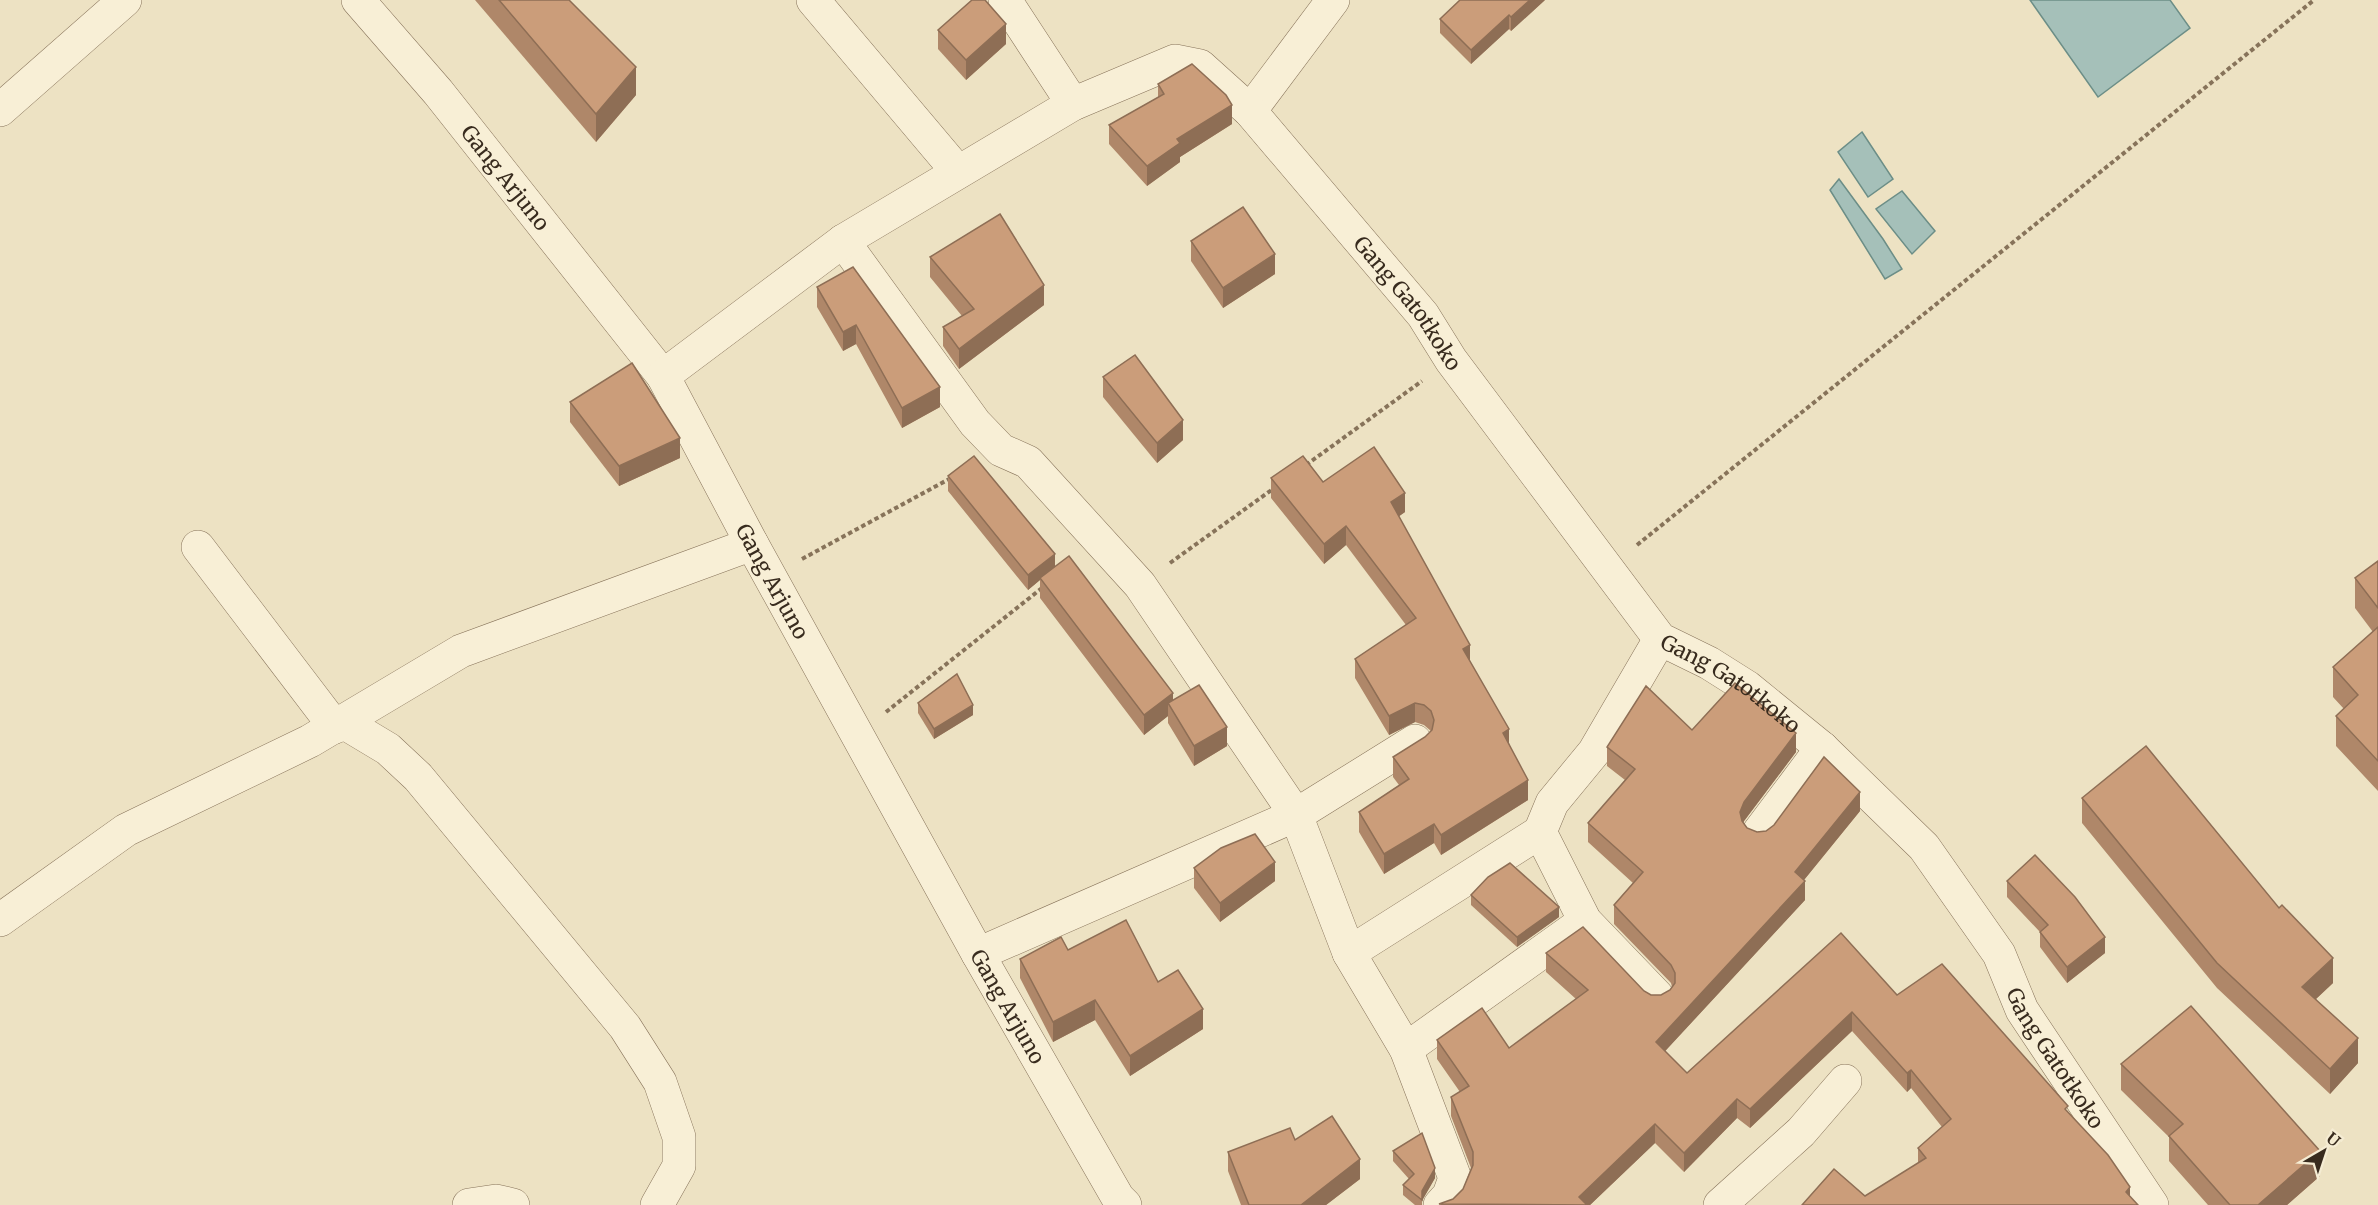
<svg xmlns="http://www.w3.org/2000/svg" width="2378" height="1205" font-family="Merriweather,serif">
<style>
.water{fill:#a5c0b9;stroke:#6c8e87;stroke-width:1.5}
.lines{fill:none;stroke-linecap:round;stroke-linejoin:round}
.minor-casing{stroke:#87735a;stroke-width:34}
.path{stroke:#87735a;stroke-width:4;stroke-dasharray:4.5 3;stroke-linecap:butt}
.minor{stroke:#f8efd6;stroke-width:33}
.wall{fill:#af8769}
.shaded-wall{fill:#8e6e55}
.building{fill:#cb9d7a;stroke:#8e6e55;stroke-width:1.5}
.labels{text-anchor:middle;dominant-baseline:central;stroke-width:6;stroke-linejoin:round;paint-order:stroke}
.street-label{font-size:21px;fill:#382b1e;stroke:#f5ecd3}
</style>
<rect width="100%" height="100%" fill="#ede2c3"/>
<g class="water">
<path d="M 2030,0 L 2170,0 L 2190,28 L 2098,97 Z"/>
<path d="M 1862,132 L 1893,179 L 1868,197 L 1838,152 Z"/>
<path d="M 1839,179 L 1883,239 L 1902,269 L 1885,279 L 1830,190 Z"/>
<path d="M 1902,191 L 1935,231 L 1912,254 L 1876,209 Z"/>
</g>
<g class="lines">
<defs>
<g id="minor">
<path id="s1" d="M 358,0 L 438,92 L 663,376 L 752,544 L 978,954 L 1118,1198 L 1125,1205"/>
<path d="M 813,0 L 958,172"/>
<path d="M 1005,0 L 1073,104"/>
<path d="M 0,110 L 125,0"/>
<path d="M 1250,111 L 1333,0"/>
<path d="M 843,241 L 975,423 L 1001,450 L 1028,462 L 1140,585 L 1296,815 L 1349,953 L 1406,1049 L 1455,1178 L 1449,1195 L 1440,1205"/>
<path id="s2" d="M 663,376 L 843,241 L 1073,104 L 1175,61 L 1200,66 L 1250,111 L 1423,315 L 1451,360 L 1660,639 L 1709,663 L 1747,687 L 1822,748 L 1924,847 L 1999,954 L 2022,1010 L 2152,1205"/>
<path d="M 198,547 L 335,727"/>
<path d="M 343,722 L 388,749 L 418,777 L 625,1027 L 660,1082 L 679,1137 L 679,1166 L 657,1205"/>
<path d="M 1540,832 L 1585,921 L 1657,996"/>
<path d="M 1759,832 L 1822,748"/>
<path d="M 0,920 L 126,830 L 310,741 L 461,651 L 752,544"/>
<path d="M 1349,953 L 1540,832 L 1552,803 L 1594,752 L 1660,639"/>
<path d="M 978,954 L 1296,815 L 1415,741"/>
<path d="M 1406,1049 L 1585,921"/>
<path d="M 469,1205 L 496,1201 L 513,1205"/>
<path d="M 1720,1205 L 1801,1132 L 1845,1081"/>
</g>
</defs>
<use href="#minor" class="minor-casing"/>
<g class="path">
<path d="M 1306,465 L 1422,381"/>
<path d="M 1637,545 L 2314,0"/>
<path d="M 802,559 L 951,478"/>
<path d="M 1170,563 L 1273,489"/>
<path d="M 886,712 L 1042,588"/>
</g>
<use href="#minor" class="minor"/>
</g>
<g class="wall">
<path d="M 475,0 L 569,0 L 636,95 L 596,142 Z"/>
<path d="M 1545,0 L 1511,31 L 1509,29 L 1471,64 L 1440,33 L 1440,19 Z"/>
<path d="M 938,30 L 1006,44 L 966,80 L 938,49 Z"/>
<path d="M 1158,84 L 1232,124 L 1180,157 L 1180,162 L 1147,186 L 1109,144 L 1109,125 L 1158,97 Z"/>
<path d="M 1191,241 L 1275,274 L 1223,308 L 1191,261 Z"/>
<path d="M 930,257 L 1044,305 L 959,369 L 943,346 L 943,327 L 962,316 L 930,277 Z"/>
<path d="M 817,287 L 940,407 L 902,428 L 856,344 L 843,351 L 817,307 Z"/>
<path d="M 1103,377 L 1183,440 L 1157,463 L 1103,397 Z"/>
<path d="M 570,402 L 680,458 L 619,486 L 570,422 Z"/>
<path d="M 948,476 L 1055,567 L 1173,700 L 1227,746 L 1194,766 L 1168,723 L 1168,716 L 1144,735 L 1040,598 L 1040,580 L 1028,590 L 948,491 Z"/>
<path d="M 1271,478 L 1323,482 L 1405,512 L 1399,516 L 1470,661 L 1509,743 L 1528,800 L 1441,855 L 1434,843 L 1384,874 L 1359,832 L 1359,812 L 1399,785 L 1393,777 L 1393,757 L 1425,737 L 1431,731 L 1424,725 L 1415,722 L 1389,735 L 1355,678 L 1355,659 L 1406,625 L 1346,545 L 1324,564 L 1271,498 Z"/>
<path d="M 2378,561 L 2378,791 L 2336,746 L 2336,716 L 2344,709 L 2333,697 L 2333,667 L 2373,632 L 2355,608 L 2355,578 Z"/>
<path d="M 918,703 L 973,715 L 934,739 L 918,713 Z"/>
<path d="M 1692,730 L 1796,752 L 1744,821 L 1743,823 L 1747,828 L 1757,832 L 1766,831 L 1860,811 L 1804,880 L 1805,900 L 1665,1051 L 1687,1073 L 1897,995 L 2068,1106 L 1865,1196 L 1918,1164 L 1918,1148 L 1942,1127 L 1911,1088 L 1907,1092 L 1852,1031 L 1750,1128 L 1737,1118 L 1684,1172 L 1655,1143 L 1590,1205 L 1439,1205 L 1453,1199 L 1463,1189 L 1471,1168 L 1451,1116 L 1451,1097 L 1460,1092 L 1437,1059 L 1437,1040 L 1509,1048 L 1576,999 L 1546,972 L 1546,953 L 1644,991 L 1651,995 L 1661,995 L 1670,990 L 1672,987 L 1671,983 L 1614,924 L 1614,905 L 1633,883 L 1588,842 L 1588,823 L 1625,780 L 1607,766 L 1607,747 Z"/>
<path d="M 2082,798 L 2333,983 L 2316,999 L 2358,1063 L 2330,1094 L 2217,988 L 2082,823 Z"/>
<path d="M 1194,868 L 1275,881 L 1220,922 L 1194,888 Z"/>
<path d="M 2007,881 L 2105,953 L 2067,983 L 2040,947 L 2040,932 L 2007,897 Z"/>
<path d="M 1471,895 L 1559,917 L 1517,947 L 1471,905 Z"/>
<path d="M 1068,950 L 1158,982 L 1203,1029 L 1130,1076 L 1095,1020 L 1053,1042 L 1020,978 L 1020,959 Z"/>
<path d="M 2121,1064 L 2320,1176 L 2287,1205 L 2208,1205 L 2169,1161 L 2169,1137 L 2121,1090 Z"/>
<path d="M 1295,1140 L 1360,1179 L 1326,1205 L 1241,1205 L 1228,1171 L 1228,1152 Z"/>
<path d="M 1393,1151 L 1435,1178 L 1422,1200 L 1422,1205 L 1415,1205 L 1403,1195 L 1403,1185 L 1409,1179 L 1393,1161 Z"/>
</g>
<g class="shaded-wall">
<path d="M 1530,0 L 1545,0 L 1511,31 L 1511,17 Z"/>
<path d="M 1509,15 L 1509,29 L 1471,64 L 1471,50 Z"/>
<path d="M 1006,24 L 1006,44 L 966,80 L 966,60 Z"/>
<path d="M 636,67 L 636,95 L 596,142 L 596,114 Z"/>
<path d="M 1232,105 L 1232,124 L 1180,157 L 1180,162 L 1147,186 L 1147,166 L 1177,139 Z"/>
<path d="M 1275,254 L 1275,274 L 1223,308 L 1223,288 Z"/>
<path d="M 1044,285 L 1044,305 L 959,369 L 959,349 Z"/>
<path d="M 856,325 L 856,344 L 843,351 L 843,332 Z"/>
<path d="M 940,387 L 940,407 L 902,428 L 902,408 Z"/>
<path d="M 1183,420 L 1183,440 L 1157,463 L 1157,443 Z"/>
<path d="M 680,438 L 680,458 L 619,486 L 619,466 Z"/>
<path d="M 1405,493 L 1405,512 L 1391,522 L 1391,502 Z"/>
<path d="M 1346,526 L 1346,545 L 1324,564 L 1324,544 Z"/>
<path d="M 1055,554 L 1055,569 L 1040,578 L 1040,580 L 1028,590 L 1028,575 Z"/>
<path d="M 1470,645 L 1470,665 L 1463,649 Z"/>
<path d="M 1173,693 L 1173,711 L 1168,703 L 1168,716 L 1144,735 L 1144,715 Z"/>
<path d="M 1415,703 L 1415,722 L 1389,735 L 1389,716 Z"/>
<path d="M 973,705 L 973,715 L 934,739 L 934,729 Z"/>
<path d="M 1227,727 L 1227,746 L 1194,766 L 1194,746 Z"/>
<path d="M 1509,729 L 1509,749 L 1503,733 Z"/>
<path d="M 1796,733 L 1796,752 L 1744,821 L 1740,830 L 1740,812 L 1744,802 Z"/>
<path d="M 1528,780 L 1528,800 L 1441,855 L 1441,835 Z"/>
<path d="M 1860,792 L 1860,811 L 1795,891 L 1795,872 Z"/>
<path d="M 1434,824 L 1434,843 L 1384,874 L 1384,854 Z"/>
<path d="M 1275,862 L 1275,881 L 1220,922 L 1220,903 Z"/>
<path d="M 1805,881 L 1805,900 L 1656,1061 L 1656,1042 Z"/>
<path d="M 1559,907 L 1559,917 L 1517,947 L 1517,937 Z"/>
<path d="M 2105,937 L 2105,953 L 2067,983 L 2067,967 Z"/>
<path d="M 2333,958 L 2333,983 L 2302,1012 L 2302,987 Z"/>
<path d="M 1095,1000 L 1095,1020 L 1053,1042 L 1053,1022 Z"/>
<path d="M 1203,1009 L 1203,1029 L 1130,1076 L 1130,1056 Z"/>
<path d="M 1852,1012 L 1852,1031 L 1750,1128 L 1750,1109 Z"/>
<path d="M 2358,1038 L 2358,1063 L 2330,1094 L 2330,1069 Z"/>
<path d="M 1911,1070 L 1911,1088 L 1907,1092 L 1907,1073 Z"/>
<path d="M 1737,1099 L 1737,1118 L 1684,1172 L 1684,1153 Z"/>
<path d="M 1655,1124 L 1655,1143 L 1590,1205 L 1579,1205 L 1579,1197 Z"/>
<path d="M 2320,1151 L 2320,1176 L 2287,1205 L 2258,1205 Z"/>
<path d="M 1360,1159 L 1360,1179 L 1326,1205 L 1301,1205 Z"/>
<path d="M 1435,1168 L 1435,1178 L 1422,1201 L 1422,1191 Z"/>
<path d="M 2130,1187 L 2130,1205 L 2126,1192 Z"/>
</g>
<g class="building">
<path d="M 499,0 L 569,0 L 636,67 L 596,114 Z"/>
<path d="M 972,0 L 985,0 L 1006,24 L 966,60 L 938,30 Z"/>
<path d="M 1460,0 L 1530,0 L 1511,17 L 1509,15 L 1471,50 L 1440,19 Z"/>
<path d="M 1192,64 L 1226,95 L 1232,105 L 1177,139 L 1180,143 L 1147,166 L 1109,125 L 1164,94 L 1158,84 Z"/>
<path d="M 1243,207 L 1275,254 L 1223,288 L 1191,241 Z"/>
<path d="M 1000,214 L 1044,285 L 959,349 L 943,327 L 974,309 L 930,257 Z"/>
<path d="M 853,267 L 940,387 L 902,408 L 856,325 L 843,332 L 817,287 Z"/>
<path d="M 1135,355 L 1183,420 L 1157,443 L 1103,377 Z"/>
<path d="M 632,363 L 680,438 L 619,466 L 570,402 Z"/>
<path d="M 1374,447 L 1405,493 L 1391,502 L 1470,645 L 1463,649 L 1509,729 L 1503,733 L 1528,780 L 1441,835 L 1434,824 L 1384,854 L 1359,812 L 1409,779 L 1393,757 L 1425,737 L 1432,730 L 1434,720 L 1431,711 L 1424,705 L 1415,703 L 1389,716 L 1355,659 L 1416,618 L 1346,526 L 1324,544 L 1271,478 L 1303,456 L 1323,482 Z"/>
<path d="M 974,456 L 1055,554 L 1028,575 L 948,476 Z"/>
<path d="M 1069,556 L 1173,693 L 1144,715 L 1040,578 Z"/>
<path d="M 2378,561 L 2378,608 L 2355,578 Z"/>
<path d="M 2378,627 L 2378,761 L 2336,716 L 2358,695 L 2333,667 Z"/>
<path d="M 957,674 L 973,705 L 934,729 L 918,703 Z"/>
<path d="M 1735,683 L 1796,733 L 1744,802 L 1740,812 L 1742,821 L 1747,828 L 1757,832 L 1766,831 L 1774,825 L 1824,757 L 1860,792 L 1795,872 L 1805,881 L 1656,1042 L 1687,1073 L 1841,933 L 1897,995 L 1942,964 L 2068,1106 L 2065,1109 L 2108,1155 L 2130,1187 L 2126,1192 L 2138,1205 L 1802,1205 L 1834,1169 L 1865,1196 L 1926,1158 L 1918,1148 L 1951,1119 L 1911,1070 L 1907,1073 L 1852,1012 L 1750,1109 L 1737,1099 L 1684,1153 L 1655,1124 L 1579,1197 L 1587,1205 L 1439,1204 L 1453,1199 L 1463,1189 L 1473,1165 L 1473,1152 L 1451,1097 L 1469,1086 L 1437,1040 L 1482,1008 L 1509,1048 L 1588,990 L 1546,953 L 1583,927 L 1644,991 L 1651,995 L 1661,995 L 1670,990 L 1675,983 L 1675,973 L 1671,965 L 1614,905 L 1643,872 L 1588,823 L 1635,769 L 1607,747 L 1646,686 L 1692,730 Z"/>
<path d="M 1199,685 L 1227,727 L 1194,746 L 1168,703 Z"/>
<path d="M 2146,746 L 2279,908 L 2282,905 L 2333,958 L 2302,987 L 2358,1038 L 2330,1069 L 2217,963 L 2082,798 Z"/>
<path d="M 1255,834 L 1275,862 L 1220,903 L 1194,868 L 1221,848 Z"/>
<path d="M 2035,855 L 2075,897 L 2105,937 L 2067,967 L 2040,932 L 2048,925 L 2007,881 Z"/>
<path d="M 1510,863 L 1559,907 L 1517,937 L 1471,895 L 1488,877 Z"/>
<path d="M 1126,920 L 1158,982 L 1178,970 L 1203,1009 L 1130,1056 L 1095,1000 L 1053,1022 L 1020,959 L 1061,937 L 1068,950 Z"/>
<path d="M 2191,1006 L 2320,1151 L 2258,1205 L 2230,1205 L 2169,1136 L 2183,1124 L 2121,1064 Z"/>
<path d="M 1332,1116 L 1360,1159 L 1301,1205 L 1249,1205 L 1228,1152 L 1290,1128 L 1295,1140 Z"/>
<path d="M 1422,1133 L 1435,1168 L 1422,1191 L 1422,1200 L 1403,1185 L 1414,1174 L 1393,1151 Z"/>
</g>
<g class="labels">
<g class="street-label">
<text stroke="none"><textPath href="#s1" startOffset="231">Gang Arjuno</textPath></text>
<text stroke="none"><textPath href="#s2" startOffset="945">Gang Gatotkoko</textPath></text>
<text stroke="none"><textPath href="#s1" startOffset="717">Gang Arjuno</textPath></text>
<text stroke="none"><textPath href="#s2" startOffset="1449">Gang Gatotkoko</textPath></text>
<text stroke="none"><textPath href="#s1" startOffset="1203">Gang Arjuno</textPath></text>
<text stroke="none"><textPath href="#s2" startOffset="1953">Gang Gatotkoko</textPath></text>
</g>
</g>
<g transform="translate(2324 1151) rotate(39)" stroke="#f5ecd3" stroke-width="4.5" paint-order="stroke">
<path d="M0-4.5L10 22L0 15L-10 22Z" fill="#382b1e"/>
<text y="-9" font-size="16" font-weight="bold" text-anchor="middle" fill="#382b1e">U</text>
</g>
</svg>
